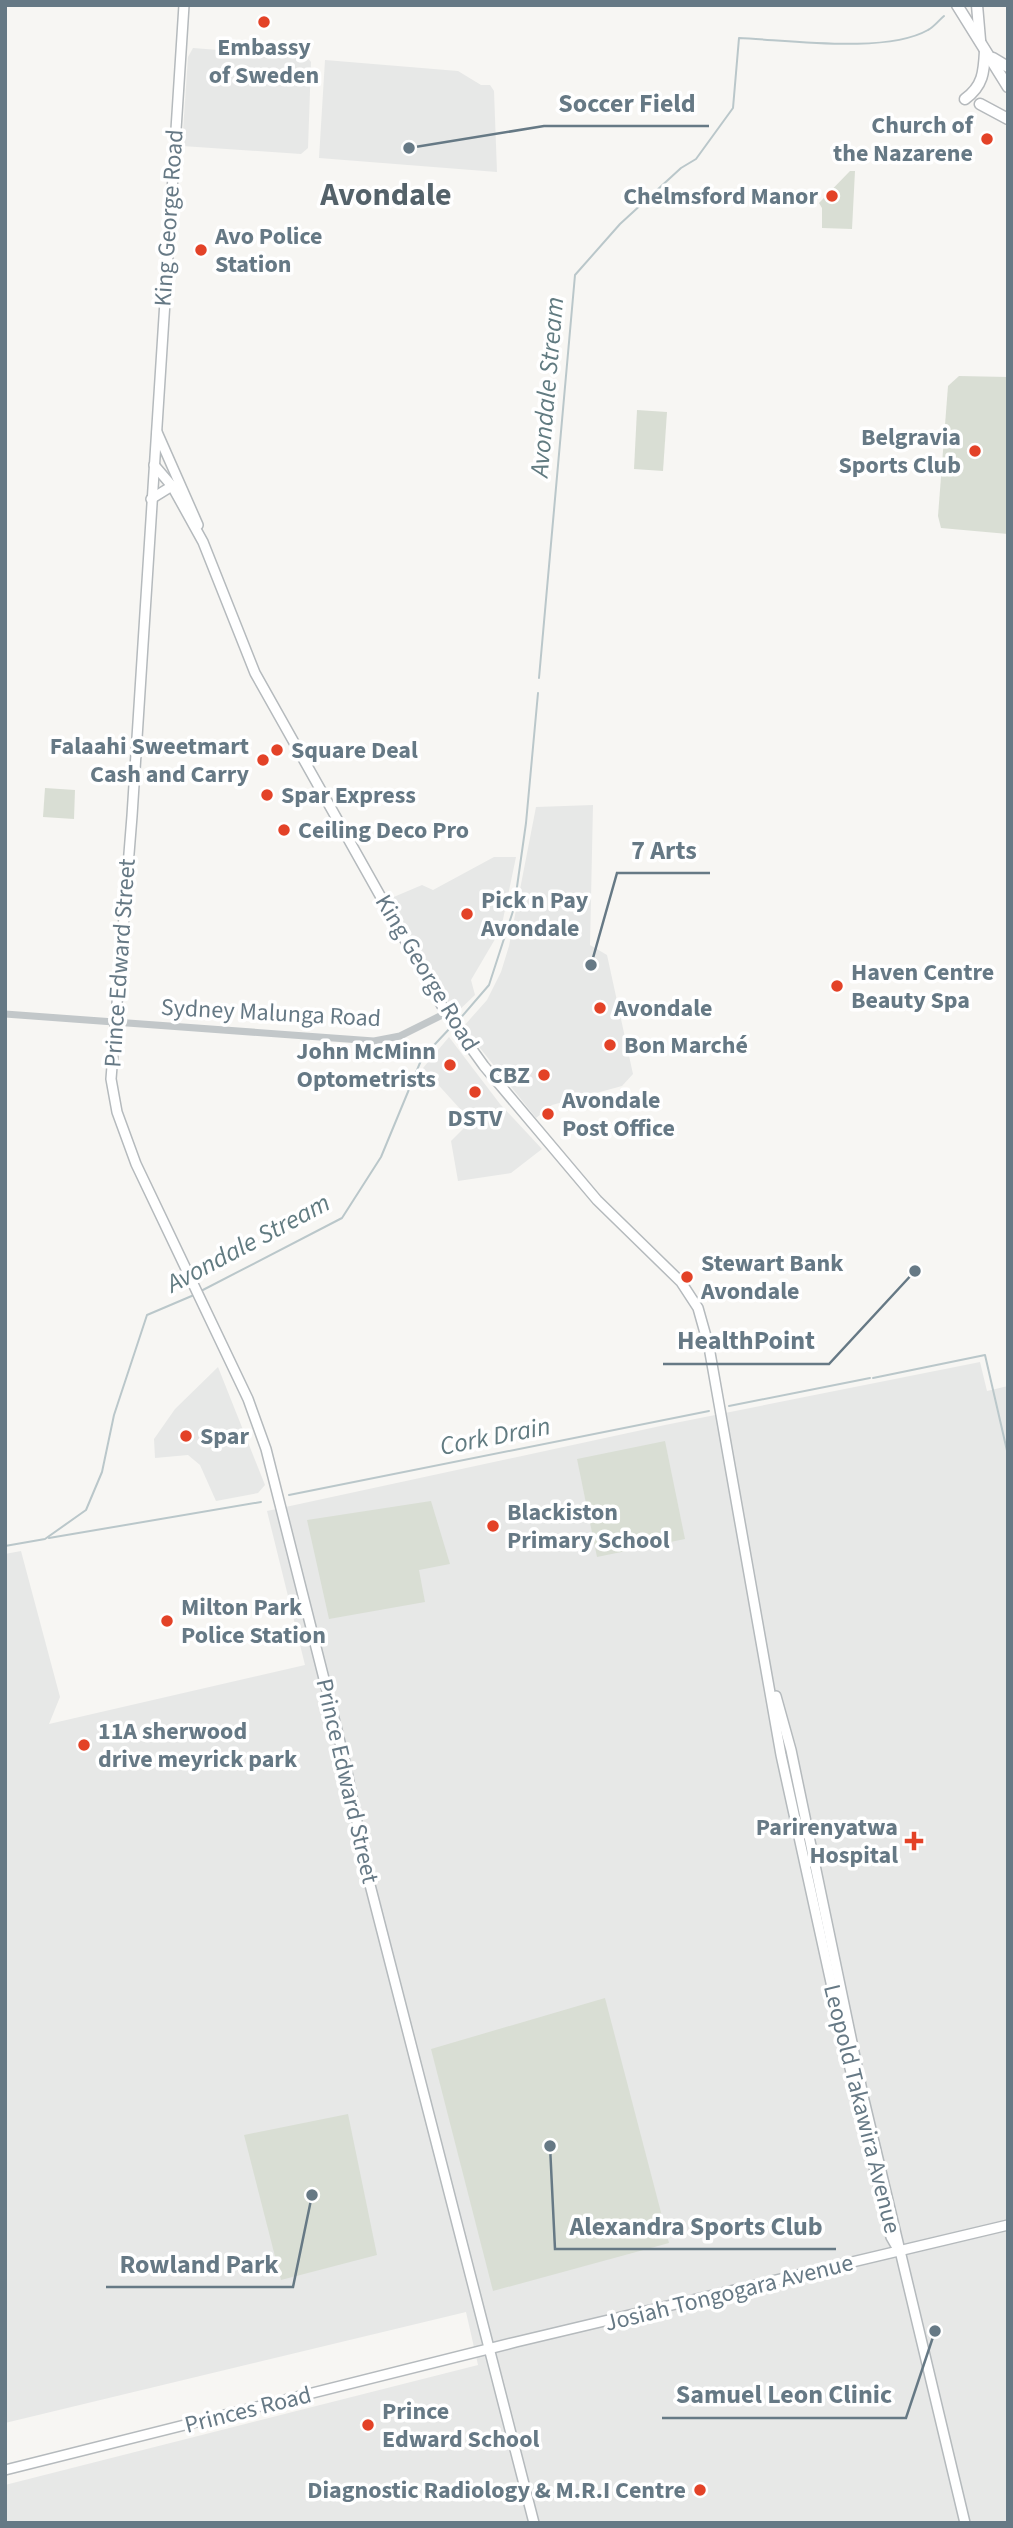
<svg xmlns="http://www.w3.org/2000/svg" width="1013" height="2528" font-family="'Source Sans 3',sans-serif">
<style>
.built{fill:#e7e8e7}
.green{fill:#d9ded4}
.lines{fill:none;stroke-linecap:round;stroke-linejoin:round}
.stream{stroke:#bac7ca;stroke-width:2}
.major-casing{stroke:#b5babd;stroke-width:12}
.highway-casing{stroke:#b5b9bc;stroke-width:13}
.minor{stroke:#c2c7c9;stroke-width:7}
.major{stroke:#fff;stroke-width:9}
.highway{stroke:#fff;stroke-width:10}
.poi-dot{fill:#e34227;stroke:#fff;stroke-width:2.5}
.labels{text-anchor:middle;dominant-baseline:central;stroke-width:7;stroke-linejoin:round;paint-order:stroke}
.poi-label{font-size:24px;font-weight:bold;fill:#667985;stroke:#fff;text-anchor:start}
.street-label{font-size:24px;fill:#667985;stroke:#fff}
.water-label{font-size:26px;font-style:italic;fill:#617b81;stroke:#fff}
.district-label{font-size:32px;font-weight:bold;fill:#54626a;stroke:#fff}
.leader{fill:none;stroke:#667985;stroke-width:2.5}
.callout-dot{fill:#667985;stroke:#fff;stroke-width:2.5}
.callout-label{font-size:26px;text-anchor:middle;font-weight:bold;fill:#667985;stroke:#fff;stroke-width:7;stroke-linejoin:round;paint-order:stroke}
</style>
<rect width="100%" height="100%" fill="#f7f6f3"/>
<g class="built">
<path d="M 193,48 L 307,57 L 311,62 L 308,148 L 301,154 L 182,146 L 188,57 Z"/>
<path d="M 325,60 L 458,71 L 481,85 L 490,85 L 494,91 L 497,172 L 319,158 Z"/>
<path d="M 593,805 L 590,945 L 607,955 L 633,1074 L 622,1086 L 552,1105 L 536,1118 L 463,1027 L 487,1000 L 501,972 L 509,946 L 536,807 Z"/>
<path d="M 494,857 L 516,857 L 501,929 L 471,980 L 475,995 L 455,1014 L 389,899 L 422,885 L 433,890 Z"/>
<path d="M 449,1037 L 500,1104 L 542,1149 L 511,1173 L 458,1181 L 451,1141 L 471,1121 L 423,1068 Z"/>
<path d="M 980,1362 L 987,1391 L 1008,1386 L 1008,2523 L 5,2523 L 5,2485 L 478,2365 L 466,2312 L 5,2423 L 5,1554 L 21,1551 L 60,1697 L 49,1724 L 305,1665 L 267,1511 L 665,1425 Z"/>
<path d="M 218,1367 L 265,1485 L 258,1493 L 216,1501 L 200,1465 L 188,1455 L 155,1458 L 154,1439 L 175,1409 Z"/>
</g>
<g class="green">
<path d="M 850,171 L 855,171 L 852,229 L 822,228 L 822,208 L 819,203 Z"/>
<path d="M 959,376 L 1008,377 L 1008,534 L 941,528 L 938,516 L 948,386 Z"/>
<path d="M 637,410 L 667,412 L 663,471 L 634,469 Z"/>
<path d="M 45,788 L 75,790 L 74,819 L 43,817 Z"/>
<path d="M 665,1441 L 685,1539 L 597,1557 L 577,1459 Z"/>
<path d="M 431,1501 L 450,1564 L 419,1570 L 425,1602 L 329,1619 L 307,1520 Z"/>
<path d="M 605,1998 L 669,2243 L 493,2291 L 431,2049 Z"/>
<path d="M 348,2114 L 377,2255 L 281,2280 L 244,2135 Z"/>
</g>
<g class="lines">
<g class="stream">
<path d="M 539,678 L 575,275 L 620,224 L 681,168 L 696,159 L 733,108 L 739,38 C 788,40 886,54 928,30 C 934,27 939,20 944,16"/>
<path d="M 458,1021 L 489,985 L 514,908 L 526,823 L 538,693"/>
<path d="M 199,1292 L 342,1218 L 381,1157 L 422,1058 L 451,1027"/>
<path d="M 873,1378 L 985,1355 L 1008,1455"/>
<path d="M 729,1406 L 870,1378"/>
<path d="M 289,1495 L 709,1411"/>
<path d="M 49,1538 L 261,1502"/>
<path d="M 5,1546 L 45,1539 L 86,1510 L 102,1472 L 114,1415 L 147,1315 L 194,1295"/>
</g>
<defs>
<g id="major">
<path d="M 184,5 L 132,816 L 111,1079 L 117,1112 L 136,1164 L 248,1399 L 266,1449 L 345,1762 L 368,1877 L 534,2523"/>
<path d="M 157,432 L 198,525"/>
<path d="M 154,465 L 172,486 L 203,542 L 255,673 L 446,1013 L 484,1066 L 597,1200 L 681,1282 L 698,1308 L 709,1347 L 781,1755 L 848,2060 L 891,2237 L 899,2251"/>
<path d="M 151,499 L 172,486"/>
<path d="M 776,1696 L 791,1750 L 864,2100 L 965,2523"/>
<path d="M 5,2470 L 516,2342 L 1008,2225"/>
</g>
<g id="highway">
<path d="M 957,5 L 1008,87"/>
<path d="M 977,5 L 980,40"/>
<path d="M 993,58 L 1008,67"/>
<path d="M 965,99 C 983,86 984,72 985,51"/>
<path d="M 980,104 L 1008,119"/>
</g>
</defs>
<use href="#major" class="major-casing"/>
<use href="#highway" class="highway-casing"/>
<path class="minor" d="M 5,1014 L 374,1041 L 400,1036 L 446,1013"/>
<use href="#major" class="major"/>
<use href="#highway" class="highway"/>
</g>
<g class="poi-dot">
<circle cx="264" cy="22" r="7"/>
<circle cx="987" cy="139" r="7"/>
<circle cx="832" cy="196" r="7"/>
<circle cx="201" cy="250" r="7"/>
<circle cx="975" cy="451" r="7"/>
<circle cx="277" cy="750" r="7"/>
<circle cx="263" cy="760" r="7"/>
<circle cx="267" cy="795" r="7"/>
<circle cx="284" cy="830" r="7"/>
<circle cx="467" cy="914" r="7"/>
<circle cx="837" cy="986" r="7"/>
<circle cx="600" cy="1008" r="7"/>
<circle cx="610" cy="1045" r="7"/>
<circle cx="450" cy="1065" r="7"/>
<circle cx="544" cy="1075" r="7"/>
<circle cx="475" cy="1092" r="7"/>
<circle cx="548" cy="1114" r="7"/>
<circle cx="687" cy="1277" r="7"/>
<circle cx="186" cy="1436" r="7"/>
<circle cx="493" cy="1526" r="7"/>
<circle cx="167" cy="1621" r="7"/>
<circle cx="84" cy="1745" r="7"/>
<path d="M910.5 1830.5h7v7h7v7h-7v7h-7v-7h-7v-7h7z"/>
<circle cx="368" cy="2425" r="7"/>
<circle cx="700" cy="2490" r="7"/>
</g>
<g class="labels">
<g class="poi-label">
<text x="264" y="47" text-anchor="middle">Embassy<tspan x="264" dy="28">of Sweden</tspan></text>
<text x="973" y="125" text-anchor="end">Church of<tspan x="973" dy="28">the Nazarene</tspan></text>
<text x="818" y="196" text-anchor="end">Chelmsford Manor</text>
<text x="215" y="236">Avo Police<tspan x="215" dy="28">Station</tspan></text>
<text x="961" y="437" text-anchor="end">Belgravia<tspan x="961" dy="28">Sports Club</tspan></text>
<text x="249" y="746" text-anchor="end">Falaahi Sweetmart<tspan x="249" dy="28">Cash and Carry</tspan></text>
<text x="291" y="750">Square Deal</text>
<text x="281" y="795">Spar Express</text>
<text x="298" y="830">Ceiling Deco Pro</text>
<text x="481" y="900">Pick n Pay<tspan x="481" dy="28">Avondale</tspan></text>
<text x="851" y="972">Haven Centre<tspan x="851" dy="28">Beauty Spa</tspan></text>
<text x="614" y="1008">Avondale</text>
<text x="624" y="1045">Bon Marché</text>
<text x="436" y="1051" text-anchor="end">John McMinn<tspan x="436" dy="28">Optometrists</tspan></text>
<text x="530" y="1075" text-anchor="end">CBZ</text>
<text x="562" y="1100">Avondale<tspan x="562" dy="28">Post Office</tspan></text>
<text x="475" y="1118" text-anchor="middle">DSTV</text>
<text x="701" y="1263">Stewart Bank<tspan x="701" dy="28">Avondale</tspan></text>
<text x="200" y="1436">Spar</text>
<text x="507" y="1512">Blackiston<tspan x="507" dy="28">Primary School</tspan></text>
<text x="181" y="1607">Milton Park<tspan x="181" dy="28">Police Station</tspan></text>
<text x="98" y="1731">11A sherwood<tspan x="98" dy="28">drive meyrick park</tspan></text>
<text x="898" y="1827" text-anchor="end">Parirenyatwa<tspan x="898" dy="28">Hospital</tspan></text>
<text x="382" y="2411">Prince<tspan x="382" dy="28">Edward School</tspan></text>
<text x="686" y="2490" text-anchor="end">Diagnostic Radiology &amp; M.R.I Centre</text>
</g>
<g class="street-label">
<text transform="translate(169 218) rotate(-86)">King George Road</text>
<text transform="translate(120 963) rotate(-86)">Prince Edward Street</text>
<text transform="translate(427 973) rotate(59)">King George Road</text>
<text transform="translate(271 1013) rotate(3)">Sydney Malunga Road</text>
<text transform="translate(347 1781) rotate(77)">Prince Edward Street</text>
<text transform="translate(862 2109) rotate(76)">Leopold Takawira Avenue</text>
<text transform="translate(729 2293) rotate(-14)">Josiah Tongogara Avenue</text>
<text transform="translate(248 2410) rotate(-14)">Princes Road</text>
</g>
<g class="water-label">
<text transform="translate(547 387) rotate(-85)">Avondale Stream</text>
<text transform="translate(248 1243) rotate(-28)">Avondale Stream</text>
<text transform="translate(495 1436) rotate(-11)">Cork Drain</text>
</g>
<g class="district-label">
<text x="386" y="195">Avondale</text>
</g>
</g>
<path class="leader" d="M409 148L544 126H709M591 965L617 873H710M915 1271L829 1364H663M550 2146L555 2249H836M312 2195L293 2287H106M935 2331L906 2418H662"/>
<g class="callout-dot">
<circle cx="409" cy="148" r="7"/>
<circle cx="591" cy="965" r="7"/>
<circle cx="915" cy="1271" r="7"/>
<circle cx="550" cy="2146" r="7"/>
<circle cx="312" cy="2195" r="7"/>
<circle cx="935" cy="2331" r="7"/>
</g>
<g class="callout-label">
<text x="627" y="112">Soccer Field</text>
<text x="664" y="859">7 Arts</text>
<text x="746" y="1349">HealthPoint</text>
<text x="696" y="2235">Alexandra Sports Club</text>
<text x="199" y="2273">Rowland Park</text>
<text x="784" y="2403">Samuel Leon Clinic</text>
</g>
<rect width="1013" height="2528" fill="none" stroke="#667985" stroke-width="14"/>
</svg>
